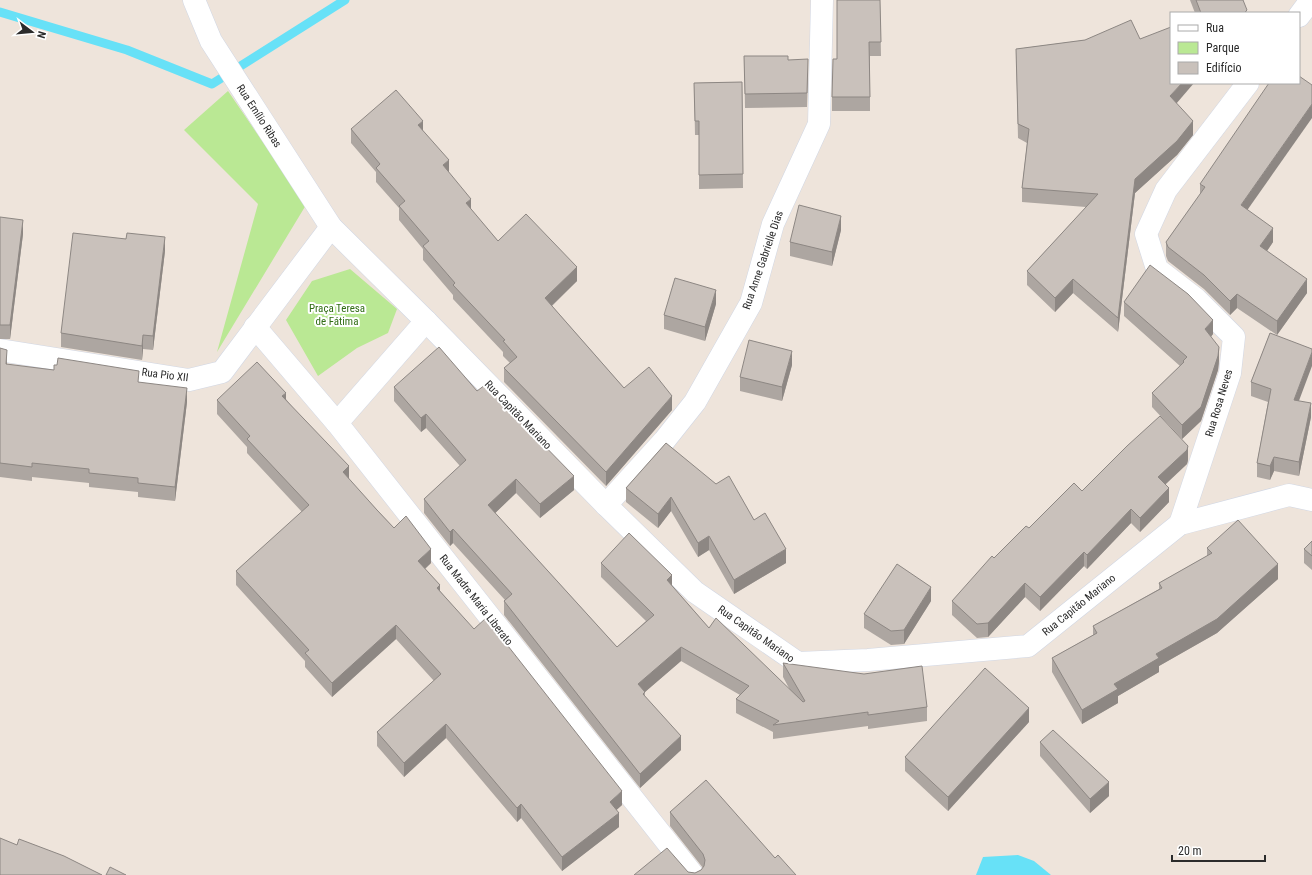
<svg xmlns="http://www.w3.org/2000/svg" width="1312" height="875" font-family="'Roboto Condensed',sans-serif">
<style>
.green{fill:#bae894}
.water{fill:#67e1f7}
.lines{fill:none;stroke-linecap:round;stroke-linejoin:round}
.stream{stroke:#67e1f7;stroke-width:9}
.minor-casing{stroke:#d1d7e4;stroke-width:23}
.minor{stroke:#fff;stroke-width:22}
.wall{fill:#ada6a1}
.shaded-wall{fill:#8d8783}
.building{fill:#c9c1bb;stroke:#8d8783}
.labels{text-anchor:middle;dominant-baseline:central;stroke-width:4;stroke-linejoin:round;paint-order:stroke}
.street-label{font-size:11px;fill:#2b2b2b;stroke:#fff}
.park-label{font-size:11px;fill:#316d15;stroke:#fff}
</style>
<rect width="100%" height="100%" fill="#eee4db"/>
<g class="green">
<path d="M 228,91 L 306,205 L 217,352 L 258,204 L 184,130 Z"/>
<path d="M 350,269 L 397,309 L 388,333 L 357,348 L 318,376 L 286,320 L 312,281 Z"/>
</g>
<path class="water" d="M 1018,855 L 1034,861 L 1051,875 L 976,875 L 983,857 Z"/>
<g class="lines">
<path class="stream" d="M 0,12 L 127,50 L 212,84 L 345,0"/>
<defs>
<g id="minor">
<path d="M 194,0 L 211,41 L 331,227 L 426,321 L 606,505 L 695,592 L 798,663 L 868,660 L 1028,646 L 1180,524 L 1289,495 L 1312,500"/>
<path d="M 1299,16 L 1311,0"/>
<path d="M 255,327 L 337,423 L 693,875"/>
<path d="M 0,350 L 189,380 L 222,372 L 331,227"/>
<path d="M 337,423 L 426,321"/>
<path d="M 606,505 L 664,441 L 695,402 L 751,303 L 773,224 L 819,124 L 822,0"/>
<path d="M 1180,524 L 1230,373 L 1234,337 L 1196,299 L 1157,269 L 1146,234 L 1166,190 L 1248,83"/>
</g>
</defs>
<use href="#minor" class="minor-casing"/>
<use href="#minor" class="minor"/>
</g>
<g class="wall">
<path d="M 880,0 L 881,56 L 870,56 L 870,111 L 832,111 L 832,97 L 837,59 Z"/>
<path d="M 1190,0 L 1243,0 L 1247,13 L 1195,13 Z"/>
<path d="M 1140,39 L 1176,103 L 1193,135 L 1177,155 L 1135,193 L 1118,332 L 1073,293 L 1055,312 L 1027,285 L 1027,271 L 1086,207 L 1022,202 L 1022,188 L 1027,143 L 1018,138 L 1016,49 L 1085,40 Z"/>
<path d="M 744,56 L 788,60 L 808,74 L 807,107 L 745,108 Z"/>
<path d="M 742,82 L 743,188 L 699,189 L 699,135 L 695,135 L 694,83 Z"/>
<path d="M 351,129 L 423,131 L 471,210 L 498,241 L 577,281 L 552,306 L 624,388 L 672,410 L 606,486 L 504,382 L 504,368 L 510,363 L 503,356 L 503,352 L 453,299 L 453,295 L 423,260 L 423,249 L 399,220 L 399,208 L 376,182 L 376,172 L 351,143 Z"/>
<path d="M 1200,184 L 1248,210 L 1273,242 L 1267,251 L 1307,293 L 1277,335 L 1237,308 L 1230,315 L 1204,289 L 1168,261 L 1166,256 L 1166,242 L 1200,195 Z"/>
<path d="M 0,217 L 23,234 L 10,339 L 0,339 Z"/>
<path d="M 841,230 L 832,266 L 790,256 L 790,242 Z"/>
<path d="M 165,251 L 153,350 L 143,349 L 142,360 L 61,347 L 61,333 Z"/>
<path d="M 1124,302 L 1213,334 L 1211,337 L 1219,361 L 1218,370 L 1201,421 L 1182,439 L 1152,407 L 1152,393 L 1180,366 L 1124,316 Z"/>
<path d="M 716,304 L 705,341 L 664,329 L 664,315 Z"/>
<path d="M 1270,333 L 1299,401 L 1311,417 L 1299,476 L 1274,471 L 1270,480 L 1257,477 L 1257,463 L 1268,402 L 1251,396 L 1251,382 Z"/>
<path d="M 0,348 L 7,365 L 139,382 L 187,402 L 175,501 L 138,497 L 138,492 L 89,487 L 89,483 L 32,477 L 32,481 L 0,477 Z"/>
<path d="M 792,365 L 782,401 L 740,391 L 740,377 Z"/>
<path d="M 394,387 L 477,391 L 574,490 L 540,518 L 516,493 L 495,513 L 617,647 L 646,621 L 601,577 L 601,563 L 672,586 L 709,628 L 790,690 L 783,677 L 783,663 L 927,707 L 927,721 L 868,729 L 868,726 L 773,739 L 773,732 L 736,713 L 736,699 L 740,695 L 681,661 L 645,692 L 645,697 L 681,750 L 640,788 L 504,615 L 504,601 L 505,600 L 453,543 L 450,546 L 424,513 L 424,499 L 460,466 L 426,428 L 421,432 L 394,401 Z"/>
<path d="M 286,399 L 349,480 L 377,510 L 394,528 L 431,563 L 425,569 L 440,591 L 622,805 L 616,810 L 619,827 L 562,871 L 521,818 L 517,822 L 446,738 L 404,777 L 377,746 L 377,732 L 434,681 L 396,639 L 332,697 L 305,667 L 305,661 L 236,585 L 236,571 L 302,512 L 247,453 L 247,447 L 217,414 L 217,400 Z"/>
<path d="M 666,443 L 754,520 L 786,563 L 734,594 L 709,550 L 698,557 L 671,511 L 658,528 L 626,502 L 626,488 Z"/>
<path d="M 1188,460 L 1187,464 L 1165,485 L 1169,502 L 1140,532 L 1131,523 L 1087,569 L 1084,566 L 1040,611 L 1025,597 L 988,637 L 977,638 L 952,615 L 952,601 L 994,558 L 1029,528 L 1082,491 Z"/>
<path d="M 1312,541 L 1312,570 L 1304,563 L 1304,549 Z"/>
<path d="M 1207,548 L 1278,579 L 1217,633 L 1159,666 L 1159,672 L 1118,696 L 1118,703 L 1082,724 L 1052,672 L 1052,658 L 1093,635 L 1093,626 L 1159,589 L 1159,583 L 1207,556 Z"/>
<path d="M 931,601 L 904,644 L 891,645 L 864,628 L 864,614 Z"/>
<path d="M 1029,722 L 948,811 L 905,771 L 905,757 Z"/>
<path d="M 1040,742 L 1109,796 L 1090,813 L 1040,756 Z"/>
<path d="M 670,812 L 775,858 L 796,875 L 634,875 L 688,872 L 695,873 L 701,870 L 703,868 L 670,826 Z"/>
</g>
<g class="shaded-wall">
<path d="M 1182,83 L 1194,83 L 1170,111 L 1170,96 Z"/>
<path d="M 1312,104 L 1312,118 L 1241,219 L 1241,205 Z"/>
<path d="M 423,121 L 423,135 L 418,125 Z"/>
<path d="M 1193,121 L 1193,135 L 1177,155 L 1135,193 L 1118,332 L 1118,318 L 1135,179 Z"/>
<path d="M 449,160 L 449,174 L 443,165 Z"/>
<path d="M 471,199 L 471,213 L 466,203 Z"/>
<path d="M 841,216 L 841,230 L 832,266 L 832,252 Z"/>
<path d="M 23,220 L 23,234 L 10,339 L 10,325 Z"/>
<path d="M 1273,228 L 1273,242 L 1260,261 L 1260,246 Z"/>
<path d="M 165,237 L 165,251 L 153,350 L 153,336 Z"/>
<path d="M 577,267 L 577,281 L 545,312 L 545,298 Z"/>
<path d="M 1073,279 L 1073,293 L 1055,312 L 1055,298 Z"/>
<path d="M 1307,279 L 1307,293 L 1277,335 L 1277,321 Z"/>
<path d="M 716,290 L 716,304 L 705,341 L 705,327 Z"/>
<path d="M 1237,294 L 1237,308 L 1230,315 L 1230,301 Z"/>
<path d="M 1213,320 L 1213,334 L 1205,343 L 1205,329 Z"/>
<path d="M 143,335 L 143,349 L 142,360 L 142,346 Z"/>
<path d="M 1219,347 L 1219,361 L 1218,370 L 1201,421 L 1182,439 L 1182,425 Z"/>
<path d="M 7,350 L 7,364 L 6,378 L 6,364 Z"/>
<path d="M 792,351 L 792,365 L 782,401 L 782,387 Z"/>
<path d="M 1312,352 L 1312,366 L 1294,414 L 1294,400 Z"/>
<path d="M 187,388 L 187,402 L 175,501 L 175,487 Z"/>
<path d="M 286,393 L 286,407 L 282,396 Z"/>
<path d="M 672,396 L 672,410 L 606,486 L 606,472 Z"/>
<path d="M 1311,403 L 1311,417 L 1299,476 L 1299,462 Z"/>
<path d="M 426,414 L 426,428 L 421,432 L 421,418 Z"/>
<path d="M 1188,446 L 1188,460 L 1187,464 L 1158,491 L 1158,477 Z"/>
<path d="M 1274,457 L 1274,471 L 1270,480 L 1270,466 Z"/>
<path d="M 349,466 L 349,481 L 343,472 Z"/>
<path d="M 574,476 L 574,490 L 540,518 L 540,504 Z"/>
<path d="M 516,479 L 516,493 L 488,520 L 488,505 Z"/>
<path d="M 1169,488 L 1169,502 L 1140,532 L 1140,518 Z"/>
<path d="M 671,497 L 671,511 L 658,528 L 658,514 Z"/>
<path d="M 1131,509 L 1131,523 L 1087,569 L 1087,555 Z"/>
<path d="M 453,529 L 453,543 L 450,546 L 450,532 Z"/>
<path d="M 709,536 L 709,550 L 698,557 L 698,543 Z"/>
<path d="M 431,549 L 431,563 L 418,575 L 418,561 Z"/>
<path d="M 786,549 L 786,563 L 734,594 L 734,580 Z"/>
<path d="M 1084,552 L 1084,566 L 1040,611 L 1040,597 Z"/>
<path d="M 1278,564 L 1278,579 L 1217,633 L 1159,666 L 1159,672 L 1118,696 L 1118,703 L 1082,724 L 1082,710 L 1114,684 L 1156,654 Z"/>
<path d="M 672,575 L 672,589 L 667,580 Z"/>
<path d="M 1025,583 L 1025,597 L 988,637 L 988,623 Z"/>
<path d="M 440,585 L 440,599 L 437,588 Z"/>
<path d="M 931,587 L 931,601 L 904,644 L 904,630 Z"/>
<path d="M 396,625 L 396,639 L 332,697 L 332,683 Z"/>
<path d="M 681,647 L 681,661 L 638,698 L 638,684 Z"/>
<path d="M 1029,708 L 1029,722 L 948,811 L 948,797 Z"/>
<path d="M 446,724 L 446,738 L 404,777 L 404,763 Z"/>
<path d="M 681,736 L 681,750 L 640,788 L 640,774 Z"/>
<path d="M 1109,782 L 1109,796 L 1090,813 L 1090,799 Z"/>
<path d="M 622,791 L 622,805 L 610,816 L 610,802 Z"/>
<path d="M 521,804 L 521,818 L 517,822 L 517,808 Z"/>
<path d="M 619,813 L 619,827 L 562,871 L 562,857 Z"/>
</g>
<g class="building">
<path d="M 837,0 L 880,0 L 881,42 L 869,42 L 870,97 L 832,97 L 833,59 L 837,59 Z"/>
<path d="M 1196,0 L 1243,0 L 1247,10 L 1244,13 L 1201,13 Z"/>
<path d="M 1131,20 L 1140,39 L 1171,27 L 1171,83 L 1182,83 L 1170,96 L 1193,121 L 1177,141 L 1135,179 L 1118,318 L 1073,279 L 1055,298 L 1027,271 L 1098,194 L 1022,188 L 1029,129 L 1018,124 L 1016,49 L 1085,40 Z"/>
<path d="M 744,56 L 788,56 L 788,60 L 808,59 L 807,93 L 745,94 Z"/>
<path d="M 1299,76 L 1312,85 L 1312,104 L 1241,205 L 1273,228 L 1260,246 L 1307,279 L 1277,321 L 1237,294 L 1230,301 L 1204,275 L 1168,247 L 1166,242 L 1205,187 L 1200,184 L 1269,83 L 1299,83 Z"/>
<path d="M 742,82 L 743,174 L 699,175 L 699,121 L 695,121 L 694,83 Z"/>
<path d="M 396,90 L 423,121 L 418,125 L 449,160 L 443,165 L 471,199 L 466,203 L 498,241 L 526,214 L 577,267 L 545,298 L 624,388 L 649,367 L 672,396 L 606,472 L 504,368 L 517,357 L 503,341 L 505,340 L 453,285 L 455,283 L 423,246 L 429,241 L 399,206 L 405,201 L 376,168 L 380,164 L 351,129 Z"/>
<path d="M 799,205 L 841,216 L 832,252 L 790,242 Z"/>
<path d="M 0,217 L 23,220 L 10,325 L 0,325 Z"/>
<path d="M 73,233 L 126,239 L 127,233 L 165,237 L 153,336 L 143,335 L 142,346 L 61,333 Z"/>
<path d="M 1150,265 L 1188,294 L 1213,320 L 1205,329 L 1219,347 L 1218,356 L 1201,407 L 1182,425 L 1152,393 L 1184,362 L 1183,361 L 1187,357 L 1124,302 Z"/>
<path d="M 675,278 L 716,290 L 705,327 L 664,315 Z"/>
<path d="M 1270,333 L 1312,349 L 1312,352 L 1294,400 L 1311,403 L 1299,462 L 1274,457 L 1270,466 L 1257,463 L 1271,389 L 1251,382 Z"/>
<path d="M 749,340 L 792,351 L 782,387 L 740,377 Z"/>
<path d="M 439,347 L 477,391 L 485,385 L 574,476 L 540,504 L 516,479 L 488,505 L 617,647 L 654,615 L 601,563 L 629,533 L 672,575 L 667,580 L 709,628 L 716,618 L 803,702 L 805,701 L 783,663 L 864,674 L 922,666 L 927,707 L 868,715 L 868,712 L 773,725 L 779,721 L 736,699 L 749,686 L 681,647 L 638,684 L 645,692 L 643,694 L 681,736 L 640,774 L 504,601 L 512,594 L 453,529 L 450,532 L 424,499 L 466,460 L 426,414 L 421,418 L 394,387 Z"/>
<path d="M 0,348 L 7,350 L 6,364 L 54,370 L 54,365 L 57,365 L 58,358 L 139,371 L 138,382 L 187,388 L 175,487 L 138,483 L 138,478 L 89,473 L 89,469 L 32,463 L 32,467 L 0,463 Z"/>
<path d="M 257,362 L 286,393 L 282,396 L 349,466 L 343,472 L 377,510 L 394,528 L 406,516 L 431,549 L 418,561 L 440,585 L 437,588 L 474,629 L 486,618 L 622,791 L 610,802 L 619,813 L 562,857 L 521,804 L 517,808 L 446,724 L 404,763 L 377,732 L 441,674 L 396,625 L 332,683 L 305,653 L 309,650 L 236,571 L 309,505 L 247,439 L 250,436 L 217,400 Z"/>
<path d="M 1160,416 L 1188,446 L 1187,450 L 1158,477 L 1169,488 L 1140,518 L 1131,509 L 1087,555 L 1084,552 L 1040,597 L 1025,583 L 988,623 L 977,624 L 952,601 L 992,556 L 994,558 L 1026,526 L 1029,528 L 1074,483 L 1082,491 L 1127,446 Z"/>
<path d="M 666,443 L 716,484 L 729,476 L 754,520 L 765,513 L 786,549 L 734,580 L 709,536 L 698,543 L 671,497 L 658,514 L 626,488 Z"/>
<path d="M 1238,520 L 1278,564 L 1217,619 L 1156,654 L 1159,658 L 1114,684 L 1118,689 L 1082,710 L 1052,658 L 1097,633 L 1093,626 L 1162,588 L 1159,583 L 1212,553 L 1207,548 Z"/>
<path d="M 1312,541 L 1312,556 L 1304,549 Z"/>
<path d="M 897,564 L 931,587 L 904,630 L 891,631 L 864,614 Z"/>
<path d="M 985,668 L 1029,708 L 948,797 L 905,757 Z"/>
<path d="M 1053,730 L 1109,782 L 1090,799 L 1040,742 Z"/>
<path d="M 706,780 L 775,858 L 778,855 L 796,875 L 634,875 L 667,848 L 688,872 L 695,873 L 701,870 L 704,866 L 705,860 L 703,854 L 670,812 Z"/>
<path d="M 0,838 L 17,845 L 19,839 L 64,856 L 102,875 L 0,875 Z"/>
<path d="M 110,867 L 126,875 L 106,875 Z"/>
</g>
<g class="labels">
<g class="street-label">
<text transform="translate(259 116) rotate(57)">Rua Emílio Ribas</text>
<text transform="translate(763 260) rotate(-71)">Rua Anne Gabrielle Dias</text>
<text transform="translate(165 375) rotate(7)">Rua Pio XII</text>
<text transform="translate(1219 403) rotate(-73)">Rua Rosa Neves</text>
<text transform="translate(518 415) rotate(46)">Rua Capitão Mariano</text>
<text transform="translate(476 600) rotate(52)">Rua Madre Maria Liberato</text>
<text transform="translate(1079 605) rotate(-39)">Rua Capitão Mariano</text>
<text transform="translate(756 634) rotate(35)">Rua Capitão Mariano</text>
</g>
<g class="park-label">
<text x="337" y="308">Praça Teresa<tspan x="337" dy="13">de Fátima</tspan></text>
</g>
</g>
<rect x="1170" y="12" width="130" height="72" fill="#ffffff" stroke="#aaaaaa"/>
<rect x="1178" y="25" width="20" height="6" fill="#ffffff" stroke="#aaaaaa"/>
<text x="1206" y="32" font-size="12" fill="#2b2b2b">Rua</text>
<rect x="1178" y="42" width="20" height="12" fill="#bae894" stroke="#aaaaaa"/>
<text x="1206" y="52" font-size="12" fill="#2b2b2b">Parque</text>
<rect x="1178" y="62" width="20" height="12" fill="#c9c1bb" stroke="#aaaaaa"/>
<text x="1206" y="72" font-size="12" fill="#2b2b2b">Edifício</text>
<g transform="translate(32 32) rotate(106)" stroke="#ffffff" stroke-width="3" paint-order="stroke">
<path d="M0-3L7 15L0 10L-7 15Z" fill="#2b2b2b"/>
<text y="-6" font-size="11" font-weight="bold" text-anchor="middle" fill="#2b2b2b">N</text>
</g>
<path d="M1172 855v6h93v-6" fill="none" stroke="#2b2b2b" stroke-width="2"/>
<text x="1178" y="855" font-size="12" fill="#2b2b2b" stroke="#ffffff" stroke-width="3" paint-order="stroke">20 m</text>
</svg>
